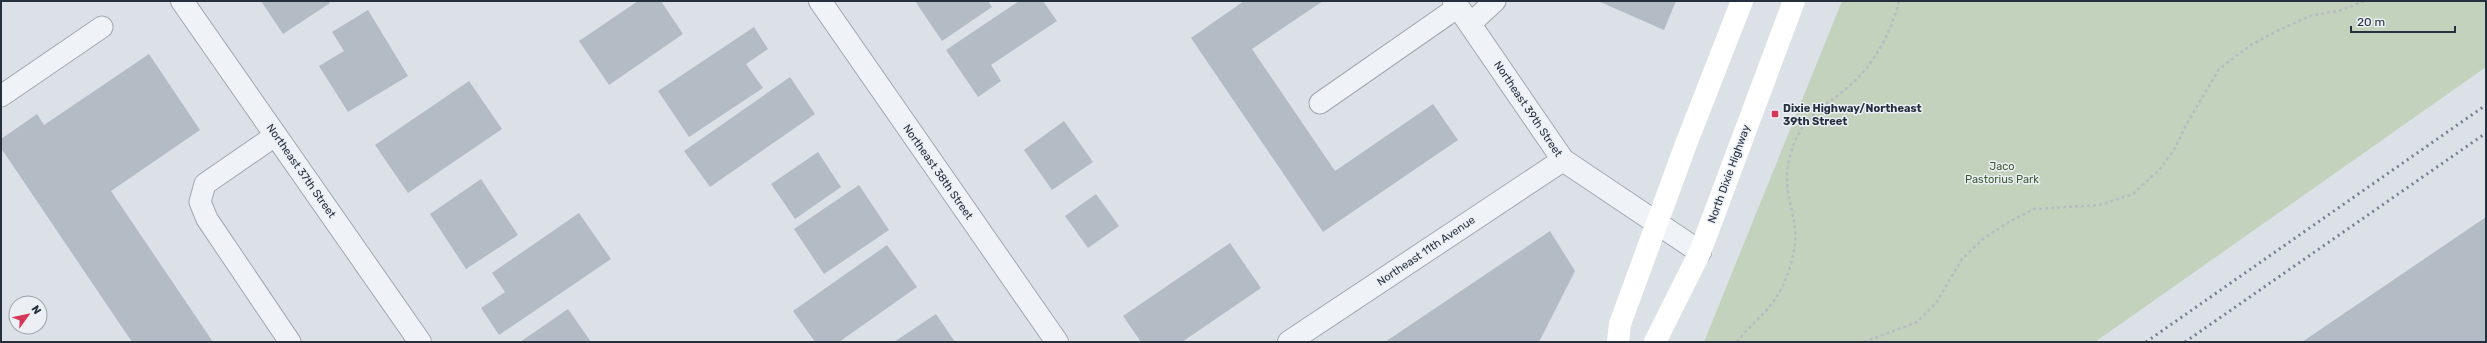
<svg xmlns="http://www.w3.org/2000/svg" width="2487" height="343" font-family="Rubik,sans-serif">
<style>
.green{fill:#c3d2bd}
.building{fill:#b3bbc5}
.lines{fill:none;stroke-linecap:round;stroke-linejoin:round}
.service-casing{stroke:#a1a8b2;stroke-width:23}
.minor-casing{stroke:#a1a8b2;stroke-width:24}
.tertiary-casing{stroke:#a1a8b2;stroke-width:24}
.path{stroke:#b6bcc3;stroke-width:2.5;stroke-dasharray:3 3;stroke-linecap:butt}
.service{stroke:#eff2f6;stroke-width:21}
.minor{stroke:#eff2f6;stroke-width:22}
.tertiary{stroke:#eff2f6;stroke-width:22}
.secondary{stroke:#fff;stroke-width:22}
.rail{stroke:#758192;stroke-width:3;stroke-dasharray:2 4;stroke-linecap:butt}
.poi-dot{fill:#d73757;stroke:#ecf0f5;stroke-width:1.5}
.labels{text-anchor:middle;dominant-baseline:central;stroke-width:3;stroke-linejoin:round;paint-order:stroke}
.poi-label{font-size:11px;font-weight:bold;fill:#25303f;stroke:#ecf0f5;text-anchor:start}
.street-label{font-size:11px;fill:#25303f;stroke:#ecf0f5}
.park-label{font-size:11px;fill:#3b5c31;stroke:#ecf0f5}
</style>
<rect width="100%" height="100%" fill="#dce1e8"/>
<path class="green" d="M 1842,1 L 2486,1 L 2486,67 L 2095,342 L 1704,342 Z"/>
<g class="building">
<path d="M 261,1 L 328,1 L 330,3 L 283,34 Z"/>
<path d="M 638,1 L 661,1 L 683,34 L 609,85 L 579,41 Z"/>
<path d="M 915,1 L 988,1 L 992,7 L 942,41 Z"/>
<path d="M 1019,1 L 1043,1 L 1057,21 L 991,65 L 1001,81 L 978,97 L 946,50 Z"/>
<path d="M 1244,1 L 1323,1 L 1252,49 L 1335,171 L 1433,104 L 1458,140 L 1323,232 L 1191,38 Z"/>
<path d="M 1598,1 L 1676,1 L 1664,30 Z"/>
<path d="M 368,10 L 408,76 L 348,112 L 319,66 L 344,51 L 332,32 Z"/>
<path d="M 754,27 L 768,49 L 746,64 L 763,88 L 689,137 L 658,91 Z"/>
<path d="M 149,54 L 200,130 L 111,191 L 213,342 L 132,342 L 1,148 L 1,139 L 37,114 L 44,125 Z"/>
<path d="M 790,77 L 815,114 L 710,187 L 684,151 Z"/>
<path d="M 469,81 L 502,129 L 408,193 L 375,145 Z"/>
<path d="M 1064,121 L 1093,162 L 1052,190 L 1024,150 Z"/>
<path d="M 818,152 L 841,187 L 795,219 L 771,184 Z"/>
<path d="M 481,179 L 518,235 L 466,269 L 430,214 Z"/>
<path d="M 859,185 L 889,230 L 824,274 L 794,229 Z"/>
<path d="M 1096,194 L 1119,226 L 1088,248 L 1065,216 Z"/>
<path d="M 579,213 L 611,259 L 499,335 L 481,308 L 505,292 L 492,273 Z"/>
<path d="M 2486,217 L 2486,342 L 2302,342 Z"/>
<path d="M 1550,231 L 1575,271 L 1539,342 L 1385,342 Z"/>
<path d="M 1230,243 L 1261,288 L 1182,342 L 1141,342 L 1123,316 Z"/>
<path d="M 887,245 L 917,287 L 839,342 L 815,342 L 793,311 Z"/>
<path d="M 568,309 L 591,342 L 520,342 Z"/>
<path d="M 936,314 L 955,342 L 894,342 Z"/>
</g>
<g class="lines">
<defs>
<g id="service">
<path d="M 1470,24 L 1495,1"/>
<path d="M 1,96 L 102,27"/>
<path d="M 1320,103 L 1458,7"/>
<path d="M 276,135 L 205,184 L 200,202 L 207,219 L 290,342"/>
</g>
<g id="minor">
<path d="M 182,1 L 420,342"/>
<path d="M 1454,1 L 1563,160 L 1700,252"/>
<path d="M 1289,342 L 1563,160"/>
</g>
<path id="tertiary" d="M 820,1 L 1057,342"/>
</defs>
<use href="#service" class="service-casing"/>
<use href="#minor" class="minor-casing"/>
<use href="#tertiary" class="tertiary-casing"/>
<g class="path">
<path d="M 1737,342 C 1748,327 1763,316 1773,302 C 1783,289 1790,270 1793,255 C 1800,227 1789,208 1787,183 C 1786,166 1792,145 1800,131 C 1811,113 1832,101 1847,88 C 1873,66 1891,34 1899,1"/>
<path d="M 1864,342 L 1917,322 L 1936,303 L 1962,259 L 1983,239 L 2007,223 L 2034,209 L 2100,205 L 2133,194 L 2160,169 L 2175,148 L 2186,125 L 2219,69 L 2251,45 L 2277,31 L 2310,16 L 2342,10 L 2364,1"/>
</g>
<use href="#service" class="service"/>
<use href="#minor" class="minor"/>
<use href="#tertiary" class="tertiary"/>
<g class="secondary">
<path d="M 1618,342 L 1620,324 L 1686,144 L 1742,1"/>
<path d="M 1655,342 L 1700,252 L 1794,1"/>
</g>
<g class="rail">
<path d="M 2146,342 L 2486,105"/>
<path d="M 2185,342 L 2486,133"/>
</g>
</g>
<rect class="poi-dot" x="1771" y="110" width="8" height="8" rx="2"/>
<g class="labels">
<g class="poi-label">
<text x="1783" y="108">Dixie Highway/Northeast<tspan x="1783" dy="13">39th Street</tspan></text>
</g>
<g class="street-label">
<text transform="translate(1528 109) rotate(56)">Northeast 39th Street</text>
<text transform="translate(301 171) rotate(55)">Northeast 37th Street</text>
<text transform="translate(938 172) rotate(55)">Northeast 38th Street</text>
<text transform="translate(1729 174) rotate(-70)">North Dixie Highway</text>
<text transform="translate(1426 251) rotate(-34)">Northeast 11th Avenue</text>
</g>
<g class="park-label">
<text x="2002" y="166">Jaco<tspan x="2002" dy="13">Pastorius Park</tspan></text>
</g>
</g>
<rect width="2487" height="343" fill="none" stroke="#25303f" stroke-width="4"/>
<g transform="translate(28 315) rotate(57)"><circle r="19" fill="#ecf0f5" stroke="#9ca3ac"/>
<path d="M0-3L7 15L0 10L-7 15Z" fill="#d73757"/>
<text y="-6" font-size="11" font-weight="bold" text-anchor="middle" fill="#25303f">N</text>
</g>
<path d="M2351 26v6h104v-6" fill="none" stroke="#25303f" stroke-width="2"/>
<text x="2357" y="26" font-size="12" fill="#25303f" stroke="#ecf0f5" stroke-width="3" paint-order="stroke">20 m</text>
</svg>
